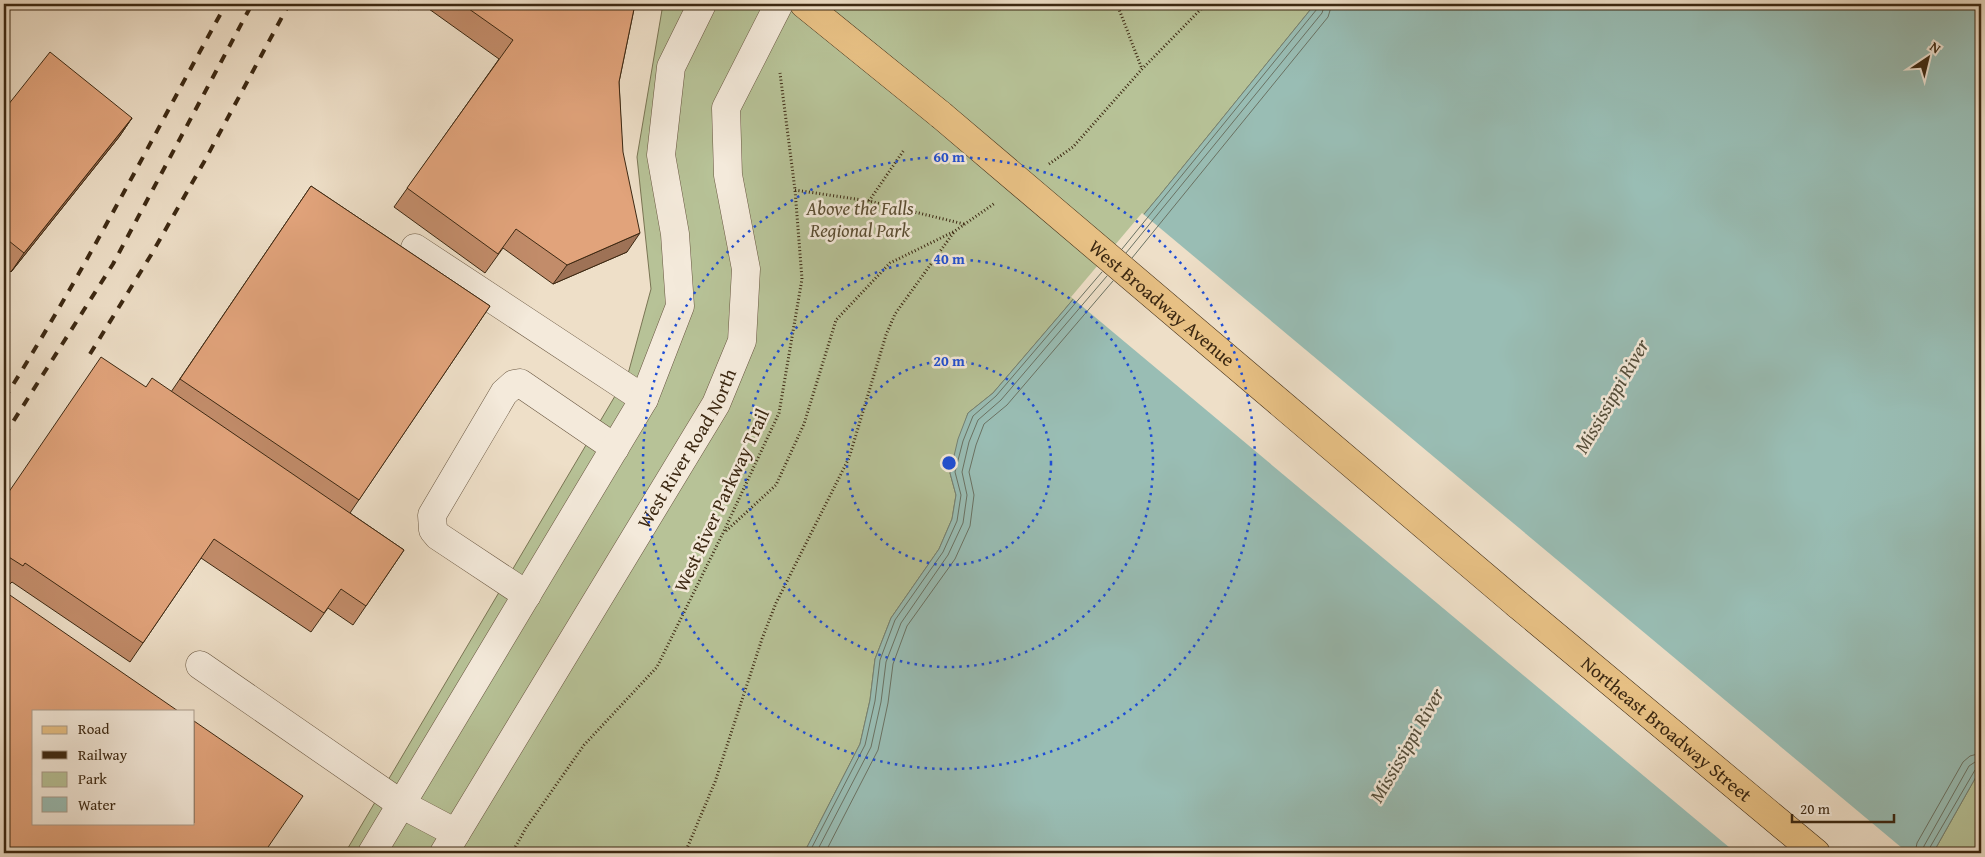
<svg xmlns="http://www.w3.org/2000/svg" width="1985" height="857" font-family="'Gentium Book Plus',serif">
<style>
.green{fill:#b7c297;stroke:#7a7554}
.water{fill:#99bdb4;stroke:#748173}
.pier{fill:#eedfc8}
.lines{fill:none;stroke-linecap:round;stroke-linejoin:round}
.shore{stroke:#6a7263;stroke-width:1}
.minor-casing{stroke:#685640;stroke-width:29}
.major-casing{stroke:#3c2812;stroke-width:29}
.path{stroke:#3c2812;stroke-width:3;stroke-dasharray:1 2.5;stroke-linecap:butt}
.minor{stroke:#f4eadb;stroke-width:28}
.major{stroke:#e7c084;stroke-width:28}
.rail{stroke:#3c2812;stroke-width:4;stroke-dasharray:9 9;stroke-linecap:butt}
.major-bridge-casing{stroke:#3c2812;stroke-width:29;stroke-linecap:butt}
.major-bridge{stroke:#e7c084;stroke-width:28}
.wall{fill:#c28c6a;stroke:#3c2812}
.shaded-wall{fill:#9e7256;stroke:#3c2812}
.building{fill:#e1a37b;stroke:#3c2812}
.ring{fill:none;stroke:#1d4ed8;stroke-width:2.5;stroke-dasharray:2.5 5}
.labels{text-anchor:middle;dominant-baseline:central;stroke-width:5;stroke-linejoin:round;paint-order:stroke}
.park-label{font-size:19px;font-style:italic;fill:#5b4e33;stroke:#f4eadb}
.street-label{font-size:19px;fill:#3c2812;stroke:#f4eadb}
.water-label{font-size:20px;font-style:italic;fill:#534d3a;stroke:#f4eadb}
.centre{fill:#1d4ed8;stroke:#f4eadb;stroke-width:2.5}
.ring-label{font-size:15px;text-anchor:middle;font-weight:bold;fill:#1d4ed8;stroke:#f4eadb;stroke-width:5;stroke-linejoin:round;paint-order:stroke}
</style>
<rect width="100%" height="100%" fill="#eedfc8"/>
<filter id="stains"><feTurbulence type="fractalNoise" baseFrequency=".004" numOctaves="4"/><feColorMatrix values="0 0 0 0 .2 0 0 0 0 .09 0 0 0 0 .02 0 0 0 .5 -.17"/></filter>
<radialGradient id="worn" r=".72"><stop offset=".6" stop-color="#630" stop-opacity="0"/><stop offset="1" stop-color="#630" stop-opacity=".3"/></radialGradient>
<g class="green">
<path d="M 663,4 L 1315,4 L 1160,195 L 1065,309 L 993,393 L 968,413 L 950,473 L 956,495 L 952,519 L 939,549 L 891,618 L 875,659 L 870,700 L 860,744 L 804,853 L 345,853 L 628,374 L 651,289 L 637,157 Z"/>
<path d="M 1981,768 L 1981,853 L 1933,853 Z"/>
</g>
<path class="water" d="M 1315,4 L 1981,4 L 1981,768 L 1933,853 L 804,853 L 860,744 L 870,700 L 875,659 L 891,618 L 939,549 L 952,519 L 956,495 L 950,473 L 958,439 L 968,413 L 993,393 L 1065,309 L 1160,195 Z"/>
<path class="pier" d="M 1142,213 L 1908,853 L 1736,853 L 1071,297 Z"/>
<g class="lines">
<g class="shore">
<path d="M 1122,249 L 1317,9 L 1319,4"/>
<path d="M 1126,253 L 1322,13 L 1325,4"/>
<path d="M 1132,258 L 1328,17 L 1332,4"/>
<path d="M 809,853 L 865,745 L 875,701 L 880,660 L 895,620 L 943,552 L 957,521 L 961,495 L 955,472 L 963,441 L 973,416 L 996,396 L 1102,272"/>
<path d="M 816,853 L 871,747 L 881,702 L 886,662 L 901,623 L 948,555 L 963,523 L 967,495 L 962,472 L 969,442 L 978,420 L 1001,400 L 1107,276"/>
<path d="M 825,853 L 878,750 L 888,703 L 893,664 L 907,626 L 955,559 L 970,526 L 974,495 L 969,472 L 976,445 L 984,424 L 1007,405 L 1113,281"/>
<path d="M 1915,853 L 1917,843 L 1963,762 L 1970,756 L 1981,753"/>
<path d="M 1922,853 L 1924,846 L 1969,766 L 1975,762 L 1981,761"/>
<path d="M 1929,853 L 1929,849 L 1975,770 L 1981,767"/>
</g>
<defs>
<g id="minor">
<path d="M 415,248 L 644,399"/>
<path d="M 527,595 L 438,536 L 433,530 L 432,515 L 504,393 L 514,384 L 520,383 L 615,448"/>
<path d="M 200,665 L 401,804 L 456,833"/>
<path d="M 372,853 L 644,399 L 680,306 L 675,234 L 661,155 L 671,67 L 702,4"/>
<path id="s1" d="M 444,853 L 716,404 L 742,341 L 746,269 L 728,175 L 726,108 L 779,4"/>
</g>
<g id="major">
<path d="M 804,4 L 941,115"/>
<path id="s2" d="M 1517,604 L 1816,853"/>
</g>
</defs>
<use href="#minor" class="minor-casing"/>
<use href="#major" class="major-casing"/>
<g class="path">
<path d="M 1117,4 L 1142,69"/>
<path d="M 1049,164 L 1073,147 L 1142,69 L 1206,4"/>
<path d="M 795,190 L 869,201 L 964,224"/>
<path d="M 869,201 L 904,150"/>
<path d="M 726,531 L 776,485 L 804,424 L 836,320 L 890,263 L 955,231 L 995,203"/>
<path d="M 512,853 L 526,828 L 584,745 L 657,667 L 723,533 L 779,413 L 802,279 L 795,190 L 780,73"/>
<path d="M 685,853 L 715,782 L 762,639 L 776,603 L 849,458 L 886,335 L 895,314 L 954,232"/>
</g>
<use href="#minor" class="minor"/>
<use href="#major" class="major"/>
<g class="rail">
<path d="M 90,354 L 151,255 L 204,162 L 289,4"/>
<path d="M 4,399 C 85,271 153,136 226,4"/>
<path d="M 4,436 L 113,264 L 252,4"/>
</g>
<defs>
<g id="major-bridge">
<path id="s3" d="M 941,115 L 1517,604"/>
</g>
</defs>
<use href="#major-bridge" class="major-bridge-casing"/>
<use href="#major-bridge" class="major-bridge"/>
</g>
<g class="wall">
<path d="M 391,4 L 404,4 L 399,10 Z"/>
<path d="M 422,4 L 635,4 L 619,82 L 627,252 L 553,284 L 503,248 L 485,273 L 394,207 L 499,59 Z"/>
<path d="M 4,110 L 132,118 L 119,137 L 11,272 L 4,266 Z"/>
<path d="M 311,186 L 490,306 L 350,513 L 404,550 L 353,625 L 328,608 L 311,632 L 201,558 L 130,662 L 12,582 L 9,585 L 4,582 L 4,499 L 146,387 L 171,392 Z"/>
</g>
<g class="shaded-wall">
<path d="M 132,118 L 119,137 L 11,272 L 24,253 Z"/>
<path d="M 640,233 L 627,252 L 553,284 L 567,265 Z"/>
</g>
<g class="building">
<path d="M 462,4 L 635,4 L 619,82 L 623,152 L 640,233 L 567,265 L 516,229 L 498,254 L 407,188 L 513,40 Z"/>
<path d="M 50,52 L 132,118 L 24,253 L 4,237 L 4,110 Z"/>
<path d="M 311,186 L 490,306 L 359,500 L 180,379 Z"/>
<path d="M 101,357 L 146,387 L 152,378 L 404,550 L 366,606 L 341,589 L 324,613 L 214,539 L 143,643 L 25,563 L 23,566 L 4,554 L 4,499 Z"/>
<path d="M 4,591 L 178,711 L 34,711 L 34,823 L 194,823 L 194,721 L 303,796 L 264,853 L 4,853 Z"/>
</g>
<g class="ring">
<circle cx="949" cy="463" r="102"/>
<circle cx="949" cy="463" r="204"/>
<circle cx="949" cy="463" r="306"/>
</g>
<g class="labels">
<g class="park-label">
<text x="860" y="208">Above the Falls<tspan x="860" dy="22">Regional Park</tspan></text>
</g>
<g class="street-label">
<text stroke="none"><textPath href="#s3" startOffset="290">West Broadway Avenue</textPath></text>
<text stroke="none"><textPath href="#s1" startOffset="472">West River Road North</textPath></text>
<text transform="translate(721 500) rotate(-65)">West River Parkway Trail</text>
<text stroke="none"><textPath href="#s2" startOffset="195">Northeast Broadway Street</textPath></text>
</g>
<g class="water-label">
<text transform="translate(1611 396) rotate(-60)">Mississippi River</text>
<text transform="translate(1406 745) rotate(-60)">Mississippi River</text>
</g>
</g>
<circle cx="949" cy="463" r="8" class="centre"/>
<g class="ring-label">
<text x="949" y="162">60 m</text>
<text x="949" y="264">40 m</text>
<text x="949" y="366">20 m</text>
</g>
<rect width="1985" height="857" fill="none" stroke="#eedfc8" stroke-width="20"/>
<rect x="5" y="5" width="1975" height="847" fill="none" stroke="#3c2812" stroke-width="2.5"/>
<rect x="10" y="10" width="1965" height="837" fill="none" stroke="#3c2812"/>
<rect x="32" y="710" width="162" height="115" fill="#f4eadb" stroke="#aa9c8b"/>
<rect x="42" y="726" width="25" height="8" fill="#e7c084" stroke="#aa9c8b"/>
<text x="78" y="734" font-size="15" fill="#3c2812">Road</text>
<rect x="42" y="751" width="25" height="8" fill="#3c2812" stroke="#aa9c8b"/>
<text x="78" y="760" font-size="15" fill="#3c2812">Railway</text>
<rect x="42" y="772" width="25" height="15" fill="#b7c297" stroke="#aa9c8b"/>
<text x="78" y="784" font-size="15" fill="#3c2812">Park</text>
<rect x="42" y="797" width="25" height="15" fill="#99bdb4" stroke="#aa9c8b"/>
<text x="78" y="810" font-size="15" fill="#3c2812">Water</text>
<g transform="translate(1928 58) rotate(35)" stroke="#f4eadb" stroke-width="4" paint-order="stroke">
<path d="M0-4L9 19L0 12L-9 19Z" fill="#3c2812"/>
<text y="-8" font-size="14" font-weight="bold" text-anchor="middle" fill="#3c2812">N</text>
</g>
<path d="M1792 814v8h102v-8" fill="none" stroke="#3c2812" stroke-width="2.5"/>
<text x="1800" y="814" font-size="15" fill="#3c2812" stroke="#f4eadb" stroke-width="4" paint-order="stroke">20 m</text>
<rect width="100%" height="100%" filter="url(#stains)"/>
<rect width="100%" height="100%" fill="url(#worn)"/>
</svg>
